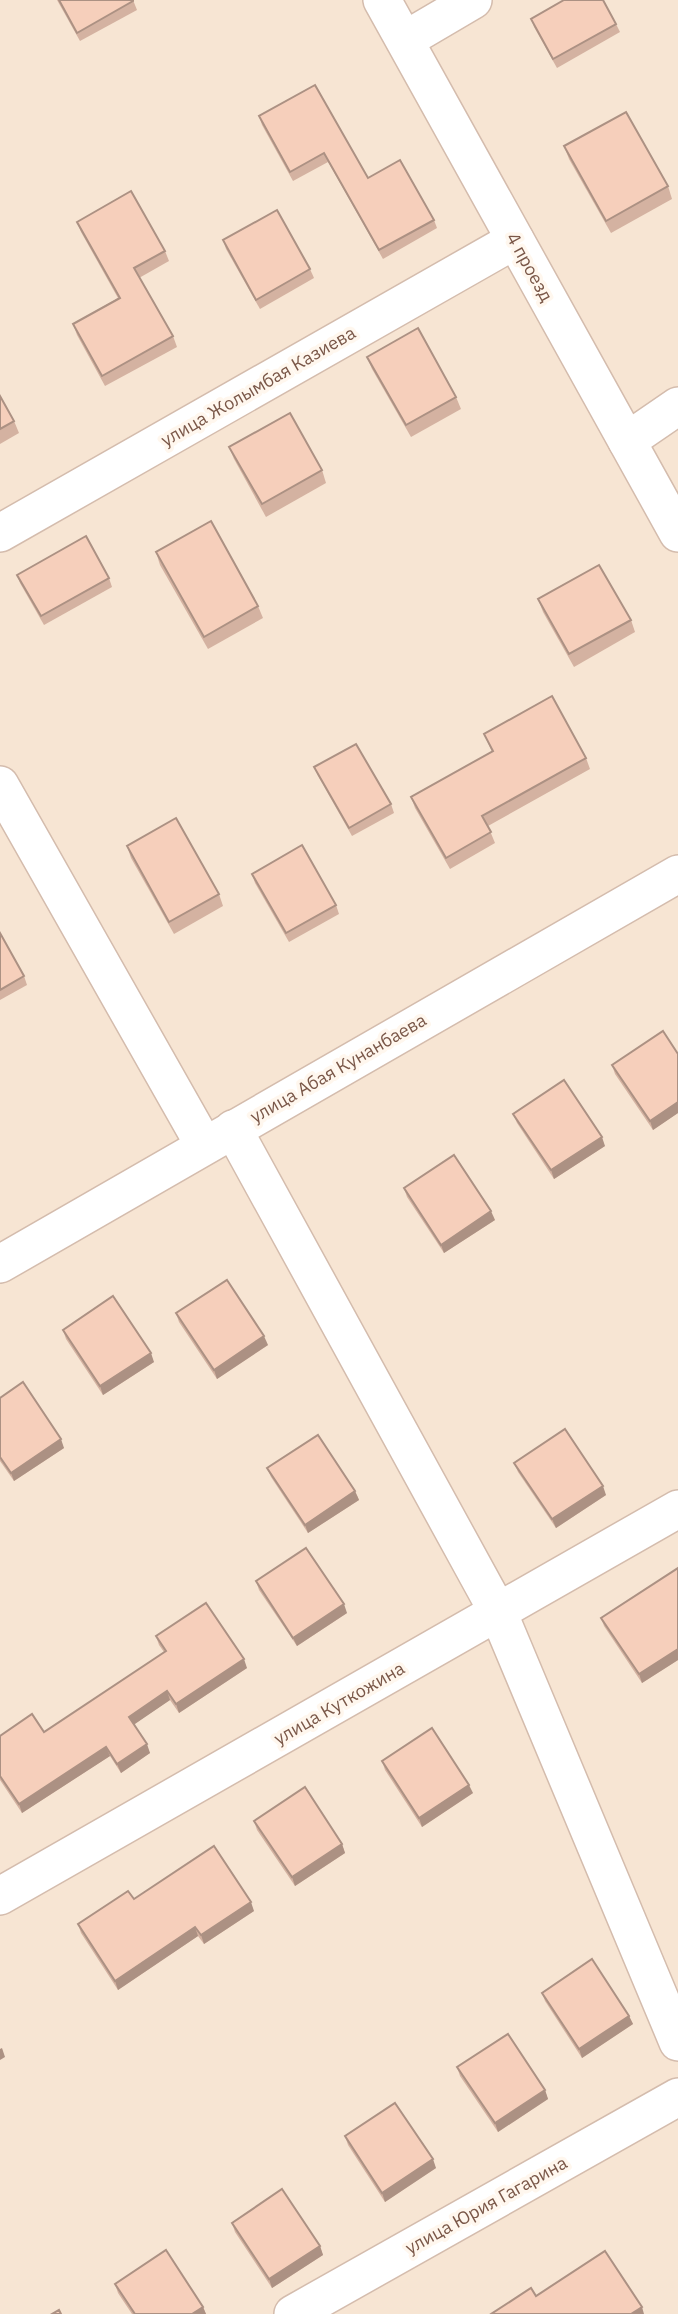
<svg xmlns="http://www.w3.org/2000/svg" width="678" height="2314" font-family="'IBM Plex Sans',sans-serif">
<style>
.residential{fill:#f7e5d3}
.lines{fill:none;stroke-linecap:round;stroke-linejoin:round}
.minor-casing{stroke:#d4bcad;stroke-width:40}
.minor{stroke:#fff;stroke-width:37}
.wall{fill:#d4b2a1}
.shaded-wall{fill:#ac9183}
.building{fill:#f6cfbb;stroke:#ac9183;stroke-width:2}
.labels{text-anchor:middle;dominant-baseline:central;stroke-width:7;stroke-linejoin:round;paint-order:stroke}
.street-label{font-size:18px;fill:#7a5748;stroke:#fff7ee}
</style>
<rect width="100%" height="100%" fill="#fef3e6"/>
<rect class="residential" x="0" y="0" width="678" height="2314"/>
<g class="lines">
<defs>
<g id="minor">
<path d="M 382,0 L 678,533"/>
<path d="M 405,40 L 473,0"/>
<path d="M 627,441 L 678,406"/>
<path d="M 0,533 L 515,240"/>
<path d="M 0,785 L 204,1145"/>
<path d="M 233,1129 L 498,1612 L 678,2042"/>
<path d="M 0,1264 L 678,874"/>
<path d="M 0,1896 L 678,1509"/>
<path d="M 293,2314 L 678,2097"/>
</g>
</defs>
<use href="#minor" class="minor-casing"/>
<use href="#minor" class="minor"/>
</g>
<g class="wall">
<path d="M 57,0 L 133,0 L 137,10 L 80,41 Z"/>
<path d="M 531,19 L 616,24 L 620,32 L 557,68 L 534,27 Z"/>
<path d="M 259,116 L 368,178 L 434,220 L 437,228 L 383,259 L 328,162 L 293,181 L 262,125 Z"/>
<path d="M 564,146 L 668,186 L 672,199 L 611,233 L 569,159 Z"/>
<path d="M 77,222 L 165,251 L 169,261 L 139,278 L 173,336 L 177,347 L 105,386 L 77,335 L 73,324 L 118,298 L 81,232 Z"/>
<path d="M 223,240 L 310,269 L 314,278 L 260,309 L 226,249 Z"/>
<path d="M 367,357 L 456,397 L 461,409 L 411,437 L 372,369 Z"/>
<path d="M 0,396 L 14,421 L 19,433 L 0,444 Z"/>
<path d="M 229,447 L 322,470 L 326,483 L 266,517 L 234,459 Z"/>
<path d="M 156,552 L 258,606 L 263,618 L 208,649 L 160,565 Z"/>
<path d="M 17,575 L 109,578 L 112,587 L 44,625 L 20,583 Z"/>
<path d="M 538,599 L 631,620 L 635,632 L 574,667 L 543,612 Z"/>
<path d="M 484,734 L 586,758 L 590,769 L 488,826 L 495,843 L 450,869 L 415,808 L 411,797 L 492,752 Z"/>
<path d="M 314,767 L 391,804 L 394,813 L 352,836 L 318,776 Z"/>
<path d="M 127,846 L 219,894 L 223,906 L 174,934 L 131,858 Z"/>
<path d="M 252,874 L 336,905 L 339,914 L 289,942 L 255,883 Z"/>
<path d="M 0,933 L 24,976 L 27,985 L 0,1000 Z"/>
<path d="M 678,1054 L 678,1113 L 653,1130 L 615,1074 L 612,1065 Z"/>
<path d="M 513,1114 L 605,1146 L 554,1179 L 517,1123 Z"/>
<path d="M 404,1188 L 495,1220 L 444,1253 L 407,1197 Z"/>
<path d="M 176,1313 L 268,1345 L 217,1379 L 179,1322 Z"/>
<path d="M 63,1330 L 154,1362 L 103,1395 L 66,1339 Z"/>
<path d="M 0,1398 L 64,1448 L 14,1481 L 0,1461 Z"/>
<path d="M 514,1463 L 606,1495 L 556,1528 L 518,1472 Z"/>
<path d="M 267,1468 L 355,1491 L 359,1500 L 308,1533 L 271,1477 Z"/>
<path d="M 678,1568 L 678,1660 L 642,1683 L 604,1626 L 601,1618 Z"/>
<path d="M 256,1581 L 347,1613 L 297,1646 L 259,1590 Z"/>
<path d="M 156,1636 L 247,1668 L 179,1713 L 170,1700 L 134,1724 L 150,1753 L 121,1773 L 110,1756 L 22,1813 L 0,1780 L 0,1736 L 44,1732 L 164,1652 L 159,1645 Z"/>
<path d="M 382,1761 L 473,1793 L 422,1827 L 385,1770 Z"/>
<path d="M 254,1821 L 342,1844 L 345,1853 L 295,1886 L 257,1830 Z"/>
<path d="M 134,1899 L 254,1911 L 204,1944 L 198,1936 L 118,1990 L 81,1933 L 78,1924 Z"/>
<path d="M 542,1993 L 629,2016 L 633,2024 L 582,2058 L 545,2001 Z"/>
<path d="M 457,2067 L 545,2090 L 548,2099 L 498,2132 L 460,2076 Z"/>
<path d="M 345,2136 L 436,2168 L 385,2202 L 348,2145 Z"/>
<path d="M 232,2223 L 320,2246 L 323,2255 L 272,2288 L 235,2232 Z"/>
<path d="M 115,2284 L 203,2307 L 206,2314 L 132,2314 L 118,2293 Z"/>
</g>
<g class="shaded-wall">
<path d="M 678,1102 L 678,1113 L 653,1130 L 650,1121 Z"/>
<path d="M 602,1137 L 605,1146 L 554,1179 L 551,1170 Z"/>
<path d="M 491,1211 L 495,1220 L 444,1253 L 441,1245 Z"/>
<path d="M 264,1336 L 268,1345 L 217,1379 L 214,1370 Z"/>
<path d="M 151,1353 L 154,1362 L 103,1395 L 100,1386 Z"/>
<path d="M 61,1439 L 64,1448 L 14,1481 L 11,1473 Z"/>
<path d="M 603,1486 L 606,1495 L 556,1528 L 552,1519 Z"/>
<path d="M 355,1491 L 359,1500 L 308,1533 L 305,1525 Z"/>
<path d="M 344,1604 L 347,1613 L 297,1646 L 293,1638 Z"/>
<path d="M 678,1649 L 678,1660 L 642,1683 L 639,1674 Z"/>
<path d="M 244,1659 L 247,1668 L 179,1713 L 176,1704 Z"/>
<path d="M 167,1691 L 170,1700 L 132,1726 L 129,1717 Z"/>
<path d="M 147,1744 L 150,1753 L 121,1773 L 117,1764 Z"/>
<path d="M 106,1747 L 110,1756 L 22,1813 L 19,1804 Z"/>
<path d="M 469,1785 L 473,1793 L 422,1827 L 419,1818 Z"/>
<path d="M 342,1844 L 345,1853 L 295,1886 L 292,1877 Z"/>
<path d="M 251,1902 L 254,1911 L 204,1944 L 201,1935 Z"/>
<path d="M 195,1927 L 198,1936 L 118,1990 L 115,1981 Z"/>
<path d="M 629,2016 L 633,2024 L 582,2058 L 579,2049 Z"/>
<path d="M 2,2048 L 5,2057 L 0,2060 L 0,2049 Z"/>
<path d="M 545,2090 L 548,2099 L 498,2132 L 495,2123 Z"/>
<path d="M 433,2159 L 436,2168 L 385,2202 L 382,2193 Z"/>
<path d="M 320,2246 L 323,2255 L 272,2288 L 269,2279 Z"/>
<path d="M 203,2307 L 206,2314 L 192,2314 Z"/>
<path d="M 642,2307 L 644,2314 L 631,2314 Z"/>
</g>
<g class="building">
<path d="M 59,0 L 133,0 L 133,1 L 77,33 Z"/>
<path d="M 564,0 L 603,0 L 616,24 L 553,59 L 531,19 Z"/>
<path d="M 315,85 L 368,178 L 400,160 L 434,220 L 379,250 L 324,153 L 290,172 L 259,116 Z"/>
<path d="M 626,112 L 668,186 L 606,221 L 564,146 Z"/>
<path d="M 131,191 L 165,251 L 134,268 L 173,336 L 102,376 L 73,324 L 120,298 L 77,222 Z"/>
<path d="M 277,210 L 310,269 L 256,300 L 223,240 Z"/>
<path d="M 418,328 L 456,397 L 406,425 L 367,357 Z"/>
<path d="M 0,396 L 14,421 L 0,429 Z"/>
<path d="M 290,413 L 322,470 L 262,504 L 229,447 Z"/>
<path d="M 211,521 L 258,606 L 204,637 L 156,552 Z"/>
<path d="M 86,536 L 109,578 L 41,616 L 17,575 Z"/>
<path d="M 599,565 L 631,620 L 569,654 L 538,599 Z"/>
<path d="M 552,696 L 586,758 L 482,816 L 491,832 L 446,858 L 411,797 L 493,751 L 484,734 Z"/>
<path d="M 356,744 L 391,804 L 349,828 L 314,767 Z"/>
<path d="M 176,818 L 219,894 L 169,922 L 127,846 Z"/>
<path d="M 302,845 L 336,905 L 286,933 L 252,874 Z"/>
<path d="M 0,933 L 24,976 L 0,990 Z"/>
<path d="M 663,1031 L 678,1054 L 678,1102 L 650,1121 L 612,1065 Z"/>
<path d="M 564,1080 L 602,1137 L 551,1170 L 513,1114 Z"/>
<path d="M 454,1155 L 491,1211 L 441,1245 L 404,1188 Z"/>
<path d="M 227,1280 L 264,1336 L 214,1370 L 176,1313 Z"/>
<path d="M 113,1296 L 151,1353 L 100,1386 L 63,1330 Z"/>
<path d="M 23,1382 L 61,1439 L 11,1473 L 0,1457 L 0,1398 Z"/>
<path d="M 565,1429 L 603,1486 L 552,1519 L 514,1463 Z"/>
<path d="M 318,1435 L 355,1491 L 305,1525 L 267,1468 Z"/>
<path d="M 306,1548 L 344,1604 L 293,1638 L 256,1581 Z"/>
<path d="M 678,1568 L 678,1649 L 639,1674 L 601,1618 Z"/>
<path d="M 206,1603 L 244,1659 L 176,1704 L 167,1691 L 129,1717 L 147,1744 L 117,1764 L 106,1747 L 19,1804 L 0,1776 L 0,1736 L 32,1714 L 44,1732 L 166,1651 L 156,1636 Z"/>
<path d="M 432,1728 L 469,1785 L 419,1818 L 382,1761 Z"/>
<path d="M 305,1787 L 342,1844 L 292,1877 L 254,1821 Z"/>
<path d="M 214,1846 L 251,1902 L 201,1935 L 195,1927 L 115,1981 L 78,1924 L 128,1891 L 134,1899 Z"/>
<path d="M 592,1959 L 629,2016 L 579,2049 L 542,1993 Z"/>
<path d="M 508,2034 L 545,2090 L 495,2123 L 457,2067 Z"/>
<path d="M 395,2103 L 433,2159 L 382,2193 L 345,2136 Z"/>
<path d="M 282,2189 L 320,2246 L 269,2279 L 232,2223 Z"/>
<path d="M 166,2250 L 203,2307 L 192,2314 L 135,2314 L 115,2284 Z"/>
<path d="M 605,2251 L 642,2307 L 631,2314 L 491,2314 L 531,2288 L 536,2296 Z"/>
<path d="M 59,2310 L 61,2314 L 52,2314 Z"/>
</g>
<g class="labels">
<g class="street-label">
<text transform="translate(530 267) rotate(61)">4 проезд</text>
<text transform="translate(258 386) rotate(-30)">улица Жолымбая Казиева</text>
<text transform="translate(338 1068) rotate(-30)">улица Абая Кунанбаева</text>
<text transform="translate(339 1703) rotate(-30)">улица Куткожина</text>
<text transform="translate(486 2205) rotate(-29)">улица Юрия Гагарина</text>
</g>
</g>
</svg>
